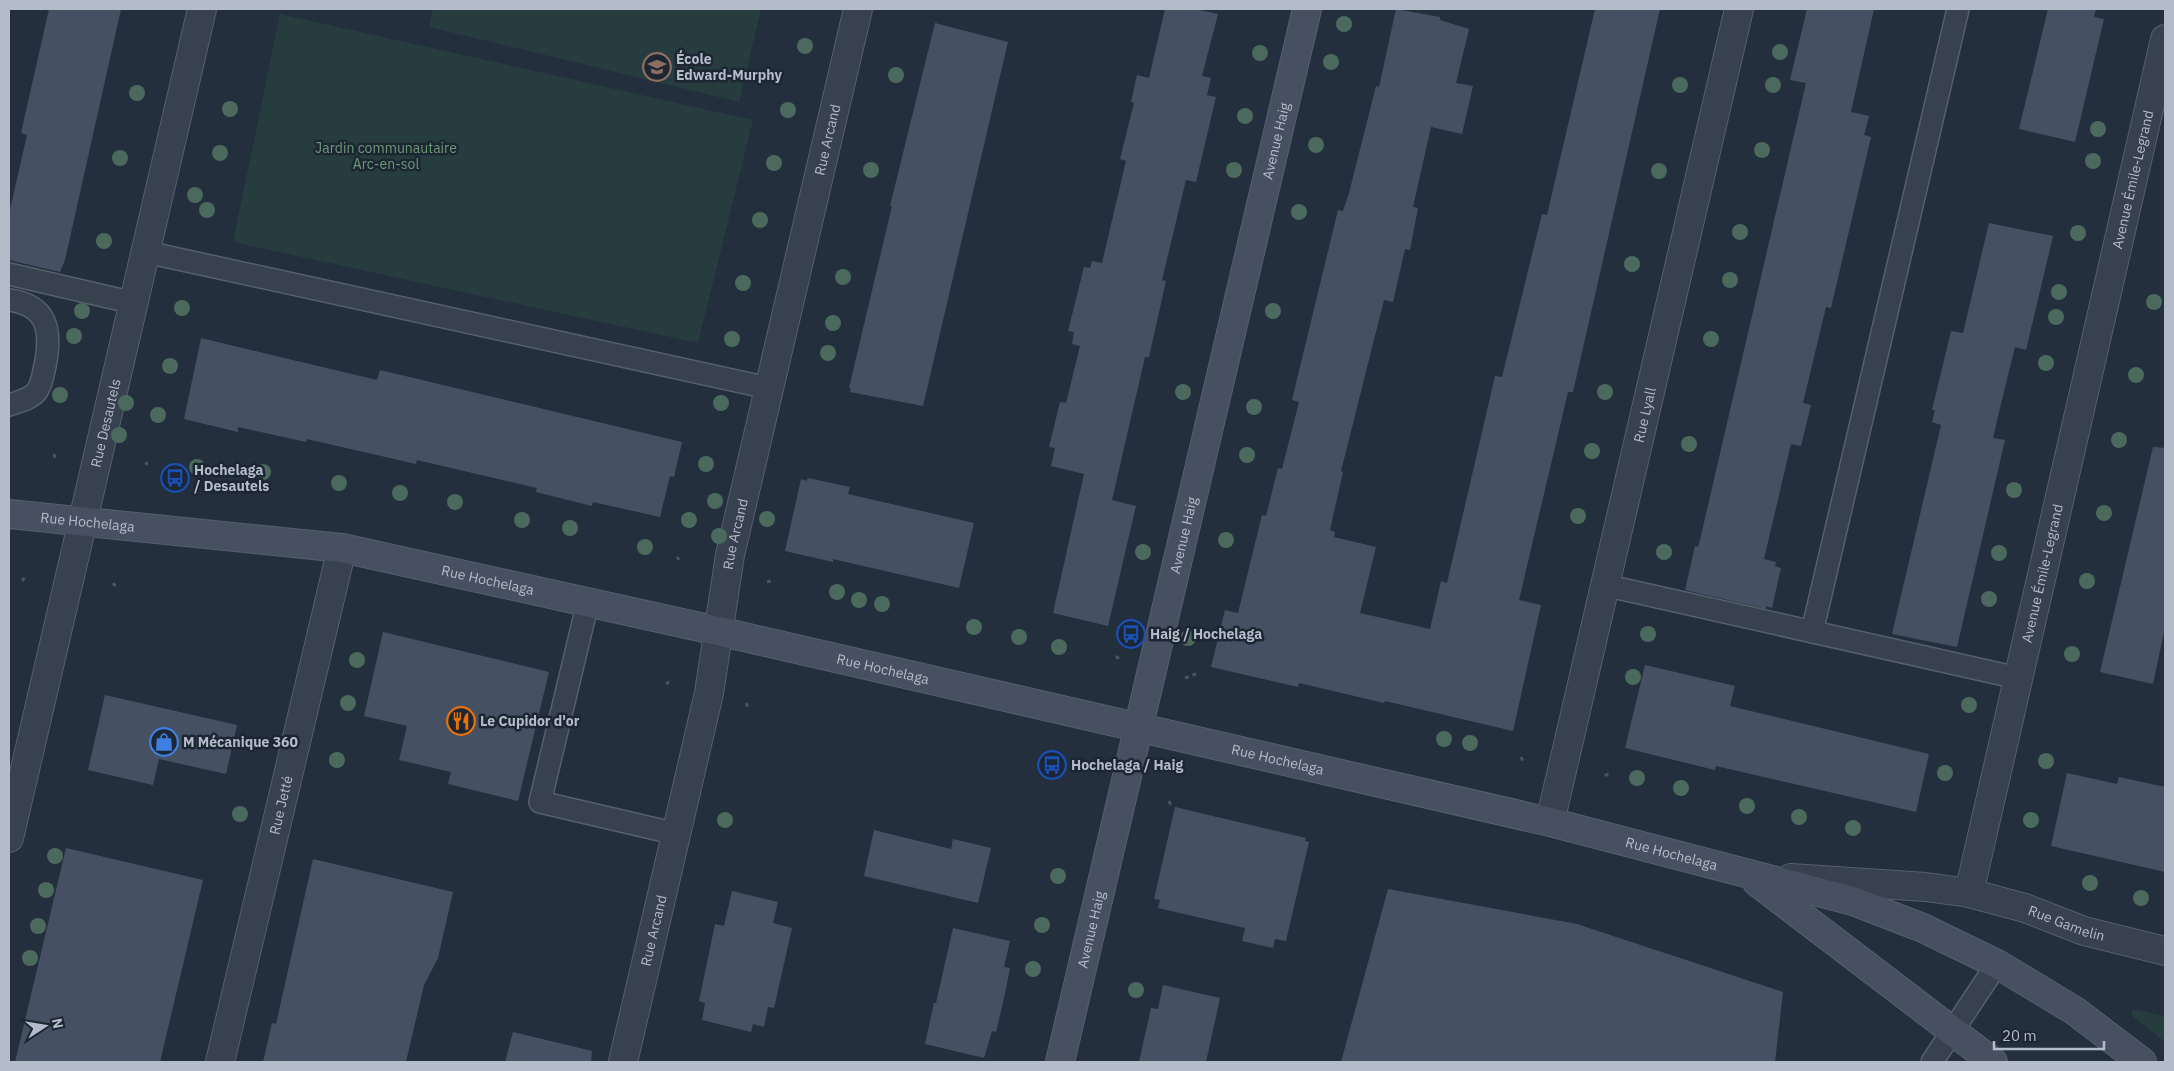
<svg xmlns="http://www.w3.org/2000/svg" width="2174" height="1071" font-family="'IBM Plex Sans',sans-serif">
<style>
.green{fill:#263c3f}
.building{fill:#455162}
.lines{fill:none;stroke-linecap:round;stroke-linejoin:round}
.lane-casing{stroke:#565f6c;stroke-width:24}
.street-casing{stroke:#565f6c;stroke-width:30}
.secondary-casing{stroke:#565f6c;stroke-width:30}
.path{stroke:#44595c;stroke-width:3;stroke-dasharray:4 4;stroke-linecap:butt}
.lane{stroke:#38414e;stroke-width:21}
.street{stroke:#38414e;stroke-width:28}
.secondary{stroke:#465061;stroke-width:28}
.tree{fill:#4b6a5d}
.labels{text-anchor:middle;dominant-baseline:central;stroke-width:5;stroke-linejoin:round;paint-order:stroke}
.poi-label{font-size:14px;font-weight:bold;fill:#b4bcc9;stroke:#1d2633;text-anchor:start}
.street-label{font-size:14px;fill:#b4bcc9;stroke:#1d2633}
.park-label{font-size:14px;fill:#6b9a76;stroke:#1d2633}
</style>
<rect width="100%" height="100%" fill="#242f3e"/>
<g class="green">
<path d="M 433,9 L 761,9 L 739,102 L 429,27 Z"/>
<path d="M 280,14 L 753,120 L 698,343 L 233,242 Z"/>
<path d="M 2133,1009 L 2165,1016 L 2165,1042 L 2131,1015 Z"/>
</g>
<g class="building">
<path d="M 49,9 L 121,9 L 65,260 L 60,272 L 9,260 L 9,214 L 27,135 L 21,133 Z"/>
<path d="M 1165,9 L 1195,9 L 1218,14 L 1202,76 L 1211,78 L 1207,95 L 1216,97 L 1196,182 L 1186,180 L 1162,280 L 1166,281 L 1149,357 L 1145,357 L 1112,500 L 1136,506 L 1108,626 L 1053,613 L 1084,474 L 1051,466 L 1055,448 L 1049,447 L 1060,402 L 1066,403 L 1080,346 L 1072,344 L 1074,332 L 1068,331 L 1084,267 L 1090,268 L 1092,261 L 1102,263 L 1126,161 L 1120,159 L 1134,103 L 1131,102 L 1137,75 L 1149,78 Z"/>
<path d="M 1396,9 L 1440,17 L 1440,20 L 1469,29 L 1456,83 L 1473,86 L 1462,134 L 1431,127 L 1413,207 L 1418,208 L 1410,250 L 1405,249 L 1393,302 L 1384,300 L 1341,471 L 1343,472 L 1330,530 L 1335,532 L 1334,537 L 1376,547 L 1360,613 L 1430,629 L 1441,581 L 1447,583 L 1495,376 L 1502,377 L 1542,214 L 1547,215 L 1595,9 L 1660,9 L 1573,392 L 1568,392 L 1519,600 L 1541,605 L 1513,731 L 1385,701 L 1384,703 L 1299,683 L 1298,687 L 1211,667 L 1225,610 L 1238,613 L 1262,515 L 1266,516 L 1278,468 L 1282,469 L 1299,402 L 1292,400 L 1338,210 L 1343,211 L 1349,193 L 1376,86 L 1379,87 Z"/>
<path d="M 1807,9 L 1874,9 L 1851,112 L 1869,116 L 1864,135 L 1871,137 L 1831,308 L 1826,307 L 1803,403 L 1811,405 L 1801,446 L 1791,444 L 1764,559 L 1776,562 L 1775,566 L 1781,568 L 1772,608 L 1766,606 L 1766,609 L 1685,590 L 1695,546 L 1698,547 L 1699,544 L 1806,83 L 1790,80 Z"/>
<path d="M 2048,9 L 2096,9 L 2094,17 L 2104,19 L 2075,142 L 2019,129 Z"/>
<path d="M 935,23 L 1008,42 L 923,406 L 850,392 L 851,388 L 849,388 L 892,206 L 890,206 Z"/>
<path d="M 1989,223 L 2053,236 L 2026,350 L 2015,347 L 2000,408 L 1993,438 L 2005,440 L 1957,647 L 1892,634 L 1941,425 L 1932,422 L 1935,410 L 1932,410 L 1951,331 L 1963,333 Z"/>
<path d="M 201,338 L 377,380 L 380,370 L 682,442 L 674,477 L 670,476 L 660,517 L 593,502 L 592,506 L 536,492 L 537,488 L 417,460 L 416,464 L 307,439 L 306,442 L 238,427 L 238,432 L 184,419 Z"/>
<path d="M 2153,447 L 2165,448 L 2165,627 L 2153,684 L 2100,672 Z"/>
<path d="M 808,478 L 850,487 L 848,494 L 974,523 L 959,588 L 833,559 L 833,562 L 785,551 L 801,479 L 807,481 Z"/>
<path d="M 383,632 L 549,672 L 518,801 L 448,784 L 451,772 L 399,760 L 407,726 L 364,716 Z"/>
<path d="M 1645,665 L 1735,686 L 1730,706 L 1929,754 L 1916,812 L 1716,766 L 1715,770 L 1625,748 Z"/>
<path d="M 105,695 L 237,725 L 226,774 L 159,759 L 153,785 L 88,770 Z"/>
<path d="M 2067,773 L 2117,784 L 2119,777 L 2165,787 L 2165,872 L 2051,846 Z"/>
<path d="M 1175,807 L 1306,838 L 1305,841 L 1309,842 L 1286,941 L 1275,939 L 1273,948 L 1242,941 L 1245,928 L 1158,908 L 1160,900 L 1154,899 Z"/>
<path d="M 874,830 L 951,849 L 953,839 L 991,848 L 978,903 L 864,876 Z"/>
<path d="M 66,848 L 203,880 L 160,1062 L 15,1062 Z"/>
<path d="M 313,859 L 453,892 L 438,958 L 424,985 L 406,1062 L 263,1062 L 272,1023 L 276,1024 Z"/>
<path d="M 1388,889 L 1577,924 L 1783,992 L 1775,1062 L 1341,1062 Z"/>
<path d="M 732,891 L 778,902 L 773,923 L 792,928 L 774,1008 L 768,1007 L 764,1027 L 753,1024 L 751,1032 L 702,1020 L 705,1003 L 699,1001 L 715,924 L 724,926 Z"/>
<path d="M 953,928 L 1010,941 L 1004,967 L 1010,968 L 1004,998 L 996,1032 L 992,1031 L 984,1058 L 925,1044 L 934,1003 L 936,1003 Z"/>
<path d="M 1163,985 L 1220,998 L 1206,1062 L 1139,1062 L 1151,1008 L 1158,1009 Z"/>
<path d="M 513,1032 L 592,1051 L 591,1062 L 505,1062 Z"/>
</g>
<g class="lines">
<defs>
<g id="lane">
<path d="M 146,252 L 769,388"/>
<path d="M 9,274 L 134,303"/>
<path d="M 9,300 C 48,305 52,331 45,366 C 43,374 42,384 37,391 C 31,399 18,402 9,405"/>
<path d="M 1604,585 L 2018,678"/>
<path d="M 588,602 L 540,802 L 677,834"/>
<path d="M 1812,632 L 1958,9"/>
<path d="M 1932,1062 L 1997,964"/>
</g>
<g id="street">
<path id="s1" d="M 1550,822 L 1739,9"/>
<path id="s2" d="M 9,838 L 202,9"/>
<path id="s3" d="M 1791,878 L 1926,887 L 1969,893 L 2025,908 L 2084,931 L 2165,951"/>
<path id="s4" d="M 1969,893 L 2165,39"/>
<path id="s5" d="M 220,1062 L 342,548"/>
<path id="s6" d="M 623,1062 L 709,693 L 730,555 L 858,9"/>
</g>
<g id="secondary">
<path id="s7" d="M 9,514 L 342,548 L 718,631 L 1550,822 L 1853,901 L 1923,928 L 1997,964 L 2075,1011 L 2142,1062"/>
<path d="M 1757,882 L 1993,1062"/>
<path id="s8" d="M 1060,1062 L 1307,9"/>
</g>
</defs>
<use href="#lane" class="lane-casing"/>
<use href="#street" class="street-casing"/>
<use href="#secondary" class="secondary-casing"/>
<g class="path">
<path d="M 54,454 L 55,458"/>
<path d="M 145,464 L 148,463"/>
<path d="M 677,557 L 679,560"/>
<path d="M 22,581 L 25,577"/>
<path d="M 767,582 L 771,581"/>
<path d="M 113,583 L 116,587"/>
<path d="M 1116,656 L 1121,661"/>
<path d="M 1185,678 L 1196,674"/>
<path d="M 666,684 L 669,682"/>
<path d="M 746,703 L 748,707"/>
<path d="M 1521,757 L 1523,761"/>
<path d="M 1605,776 L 1609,773"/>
<path d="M 1169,801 L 1171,806"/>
</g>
<use href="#lane" class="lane"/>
<use href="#street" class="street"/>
<use href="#secondary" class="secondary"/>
</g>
<g class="tree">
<circle cx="1344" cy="24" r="8"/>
<circle cx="805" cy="46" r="8"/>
<circle cx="1780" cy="52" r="8"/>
<circle cx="1260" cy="53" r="8"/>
<circle cx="1331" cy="62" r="8"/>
<circle cx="896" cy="75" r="8"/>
<circle cx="1680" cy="85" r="8"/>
<circle cx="1773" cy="85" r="8"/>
<circle cx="137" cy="93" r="8"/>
<circle cx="230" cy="109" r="8"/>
<circle cx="788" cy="110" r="8"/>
<circle cx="1245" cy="116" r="8"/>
<circle cx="2098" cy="129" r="8"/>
<circle cx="1316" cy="145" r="8"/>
<circle cx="1762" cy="150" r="8"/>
<circle cx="220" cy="153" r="8"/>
<circle cx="120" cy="158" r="8"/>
<circle cx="2093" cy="161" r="8"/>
<circle cx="774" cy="163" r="8"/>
<circle cx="871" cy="170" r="8"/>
<circle cx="1234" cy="170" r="8"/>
<circle cx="1659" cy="171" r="8"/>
<circle cx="195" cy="195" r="8"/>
<circle cx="207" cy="210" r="8"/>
<circle cx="1299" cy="212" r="8"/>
<circle cx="760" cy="220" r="8"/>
<circle cx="1740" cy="232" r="8"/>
<circle cx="2078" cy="233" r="8"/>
<circle cx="104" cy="241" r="8"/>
<circle cx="1632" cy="264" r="8"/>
<circle cx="843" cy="277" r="8"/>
<circle cx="1730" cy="280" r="8"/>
<circle cx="743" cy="283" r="8"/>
<circle cx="2059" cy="292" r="8"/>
<circle cx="2154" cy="302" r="8"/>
<circle cx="182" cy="308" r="8"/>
<circle cx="82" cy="311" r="8"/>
<circle cx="1273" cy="311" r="8"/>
<circle cx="2056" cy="317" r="8"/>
<circle cx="833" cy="323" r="8"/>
<circle cx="74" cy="336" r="8"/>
<circle cx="732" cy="339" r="8"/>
<circle cx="1711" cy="339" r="8"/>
<circle cx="828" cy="353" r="8"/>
<circle cx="2046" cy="363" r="8"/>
<circle cx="170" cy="366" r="8"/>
<circle cx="2136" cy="375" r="8"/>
<circle cx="1183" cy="392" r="8"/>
<circle cx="1605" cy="392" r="8"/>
<circle cx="60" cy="395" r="8"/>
<circle cx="126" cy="403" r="8"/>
<circle cx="721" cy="403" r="8"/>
<circle cx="1254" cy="407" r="8"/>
<circle cx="158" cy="415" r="8"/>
<circle cx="119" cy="435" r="8"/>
<circle cx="2119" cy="440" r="8"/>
<circle cx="1689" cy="444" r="8"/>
<circle cx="1592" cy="451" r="8"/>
<circle cx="1247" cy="455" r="8"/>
<circle cx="706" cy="464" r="8"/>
<circle cx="197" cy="467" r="8"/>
<circle cx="263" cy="472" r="8"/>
<circle cx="339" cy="483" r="8"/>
<circle cx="2014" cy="490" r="8"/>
<circle cx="400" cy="493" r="8"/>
<circle cx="715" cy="501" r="8"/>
<circle cx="455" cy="502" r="8"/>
<circle cx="2104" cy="513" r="8"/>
<circle cx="1578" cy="516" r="8"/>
<circle cx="767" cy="519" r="8"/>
<circle cx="522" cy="520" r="8"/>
<circle cx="689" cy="520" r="8"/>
<circle cx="570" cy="528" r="8"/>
<circle cx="719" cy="536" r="8"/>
<circle cx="1226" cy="540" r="8"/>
<circle cx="645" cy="547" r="8"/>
<circle cx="1143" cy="552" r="8"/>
<circle cx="1664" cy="552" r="8"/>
<circle cx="1999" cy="553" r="8"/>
<circle cx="2087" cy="581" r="8"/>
<circle cx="837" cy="592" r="8"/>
<circle cx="1989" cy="599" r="8"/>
<circle cx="859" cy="600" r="8"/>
<circle cx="882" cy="604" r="8"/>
<circle cx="974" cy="627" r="8"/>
<circle cx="1648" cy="634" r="8"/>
<circle cx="1019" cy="637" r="8"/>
<circle cx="1188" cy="638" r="8"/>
<circle cx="1059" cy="647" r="8"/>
<circle cx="2072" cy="654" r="8"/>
<circle cx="357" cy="660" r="8"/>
<circle cx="1633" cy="677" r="8"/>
<circle cx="348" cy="703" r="8"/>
<circle cx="1969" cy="705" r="8"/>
<circle cx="1444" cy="739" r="8"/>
<circle cx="1470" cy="743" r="8"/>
<circle cx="337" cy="760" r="8"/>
<circle cx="2046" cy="761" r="8"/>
<circle cx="1945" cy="773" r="8"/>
<circle cx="1637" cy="778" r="8"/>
<circle cx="1681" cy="788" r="8"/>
<circle cx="1747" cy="806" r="8"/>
<circle cx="240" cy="814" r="8"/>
<circle cx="1799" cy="817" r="8"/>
<circle cx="725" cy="820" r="8"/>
<circle cx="2031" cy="820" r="8"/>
<circle cx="1853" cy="828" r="8"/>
<circle cx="55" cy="856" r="8"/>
<circle cx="1058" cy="876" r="8"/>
<circle cx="2090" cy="883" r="8"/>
<circle cx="46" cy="890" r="8"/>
<circle cx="2141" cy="898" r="8"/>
<circle cx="1042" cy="925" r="8"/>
<circle cx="38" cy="926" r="8"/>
<circle cx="30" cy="958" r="8"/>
<circle cx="1033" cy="969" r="8"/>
<circle cx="1136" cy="990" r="8"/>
</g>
<defs>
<symbol id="school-ring" viewBox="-11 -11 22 22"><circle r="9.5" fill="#1d2633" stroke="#8d6e63" stroke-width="1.5"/><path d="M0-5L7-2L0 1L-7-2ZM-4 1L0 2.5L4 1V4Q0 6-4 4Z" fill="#8d6e63"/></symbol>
<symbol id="bus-ring" viewBox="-11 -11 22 22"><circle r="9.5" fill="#1d2633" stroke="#1a4fb4" stroke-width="1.5"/><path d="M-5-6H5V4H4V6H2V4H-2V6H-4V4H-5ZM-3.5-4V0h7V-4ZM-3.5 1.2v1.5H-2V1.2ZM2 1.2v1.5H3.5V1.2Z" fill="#1a4fb4"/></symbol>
<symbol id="restaurant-ring" viewBox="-11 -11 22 22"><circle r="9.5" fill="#1d2633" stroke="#e8710a" stroke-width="1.5"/><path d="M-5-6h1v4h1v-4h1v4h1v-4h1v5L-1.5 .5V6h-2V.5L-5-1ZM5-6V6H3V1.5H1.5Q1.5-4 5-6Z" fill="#e8710a"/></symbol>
<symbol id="shop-ring" viewBox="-11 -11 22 22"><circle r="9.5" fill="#1d2633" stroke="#3f7fe0" stroke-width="1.5"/><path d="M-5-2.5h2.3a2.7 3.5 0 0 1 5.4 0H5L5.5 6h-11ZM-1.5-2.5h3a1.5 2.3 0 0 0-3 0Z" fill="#3f7fe0"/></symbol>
</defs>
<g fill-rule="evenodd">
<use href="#school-ring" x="641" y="51" width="32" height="32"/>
<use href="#bus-ring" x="159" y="462" width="32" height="32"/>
<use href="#bus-ring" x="1115" y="618" width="32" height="32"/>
<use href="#restaurant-ring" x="445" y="705" width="32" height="32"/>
<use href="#shop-ring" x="148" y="726" width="32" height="32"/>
<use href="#bus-ring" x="1036" y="749" width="32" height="32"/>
</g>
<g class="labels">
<g class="poi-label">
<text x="676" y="59">École<tspan x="676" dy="16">Edward-Murphy</tspan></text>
<text x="194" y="470">Hochelaga<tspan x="194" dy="16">/ Desautels</tspan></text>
<text x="1150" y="634">Haig / Hochelaga</text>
<text x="480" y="721">Le Cupidor d'or</text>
<text x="183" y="742">M Mécanique 360</text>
<text x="1071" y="765">Hochelaga / Haig</text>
</g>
<g class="street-label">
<text stroke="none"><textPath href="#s6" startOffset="945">Rue Arcand</textPath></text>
<text stroke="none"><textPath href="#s8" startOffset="946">Avenue Haig</textPath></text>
<text stroke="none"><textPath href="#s4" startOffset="732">Avenue Émile-Legrand</textPath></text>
<text stroke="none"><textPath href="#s1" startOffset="418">Rue Lyall</textPath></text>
<text stroke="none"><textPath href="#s2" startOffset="426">Rue Desautels</textPath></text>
<text stroke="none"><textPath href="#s7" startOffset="79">Rue Hochelaga</textPath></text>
<text stroke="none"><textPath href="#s6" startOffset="540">Rue Arcand</textPath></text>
<text stroke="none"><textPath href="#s8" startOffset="541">Avenue Haig</textPath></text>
<text stroke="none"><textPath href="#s4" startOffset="328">Avenue Émile-Legrand</textPath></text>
<text stroke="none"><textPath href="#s7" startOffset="484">Rue Hochelaga</textPath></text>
<text stroke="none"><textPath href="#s7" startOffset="889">Rue Hochelaga</textPath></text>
<text stroke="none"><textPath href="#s7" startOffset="1294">Rue Hochelaga</textPath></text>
<text stroke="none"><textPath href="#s5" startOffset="264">Rue Jetté</textPath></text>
<text stroke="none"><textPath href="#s7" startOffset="1699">Rue Hochelaga</textPath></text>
<text stroke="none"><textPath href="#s3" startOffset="281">Rue Gamelin</textPath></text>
<text stroke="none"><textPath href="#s8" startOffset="136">Avenue Haig</textPath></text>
<text stroke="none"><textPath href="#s6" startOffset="135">Rue Arcand</textPath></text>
</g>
<g class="park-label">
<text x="386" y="148">Jardin communautaire<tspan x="386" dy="16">Arc-en-sol</tspan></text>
</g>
</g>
<rect width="2174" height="1071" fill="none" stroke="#b4bcc9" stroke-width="20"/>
<g transform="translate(45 1026) rotate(78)" stroke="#1d2633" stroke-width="4" paint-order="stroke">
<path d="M0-4L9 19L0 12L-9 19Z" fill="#b4bcc9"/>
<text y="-8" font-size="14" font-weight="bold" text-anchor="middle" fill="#b4bcc9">N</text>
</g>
<path d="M1994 1041v8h110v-8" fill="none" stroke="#b4bcc9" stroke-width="2.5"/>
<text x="2002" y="1041" font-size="15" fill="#b4bcc9" stroke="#1d2633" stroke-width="4" paint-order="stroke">20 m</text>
</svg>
